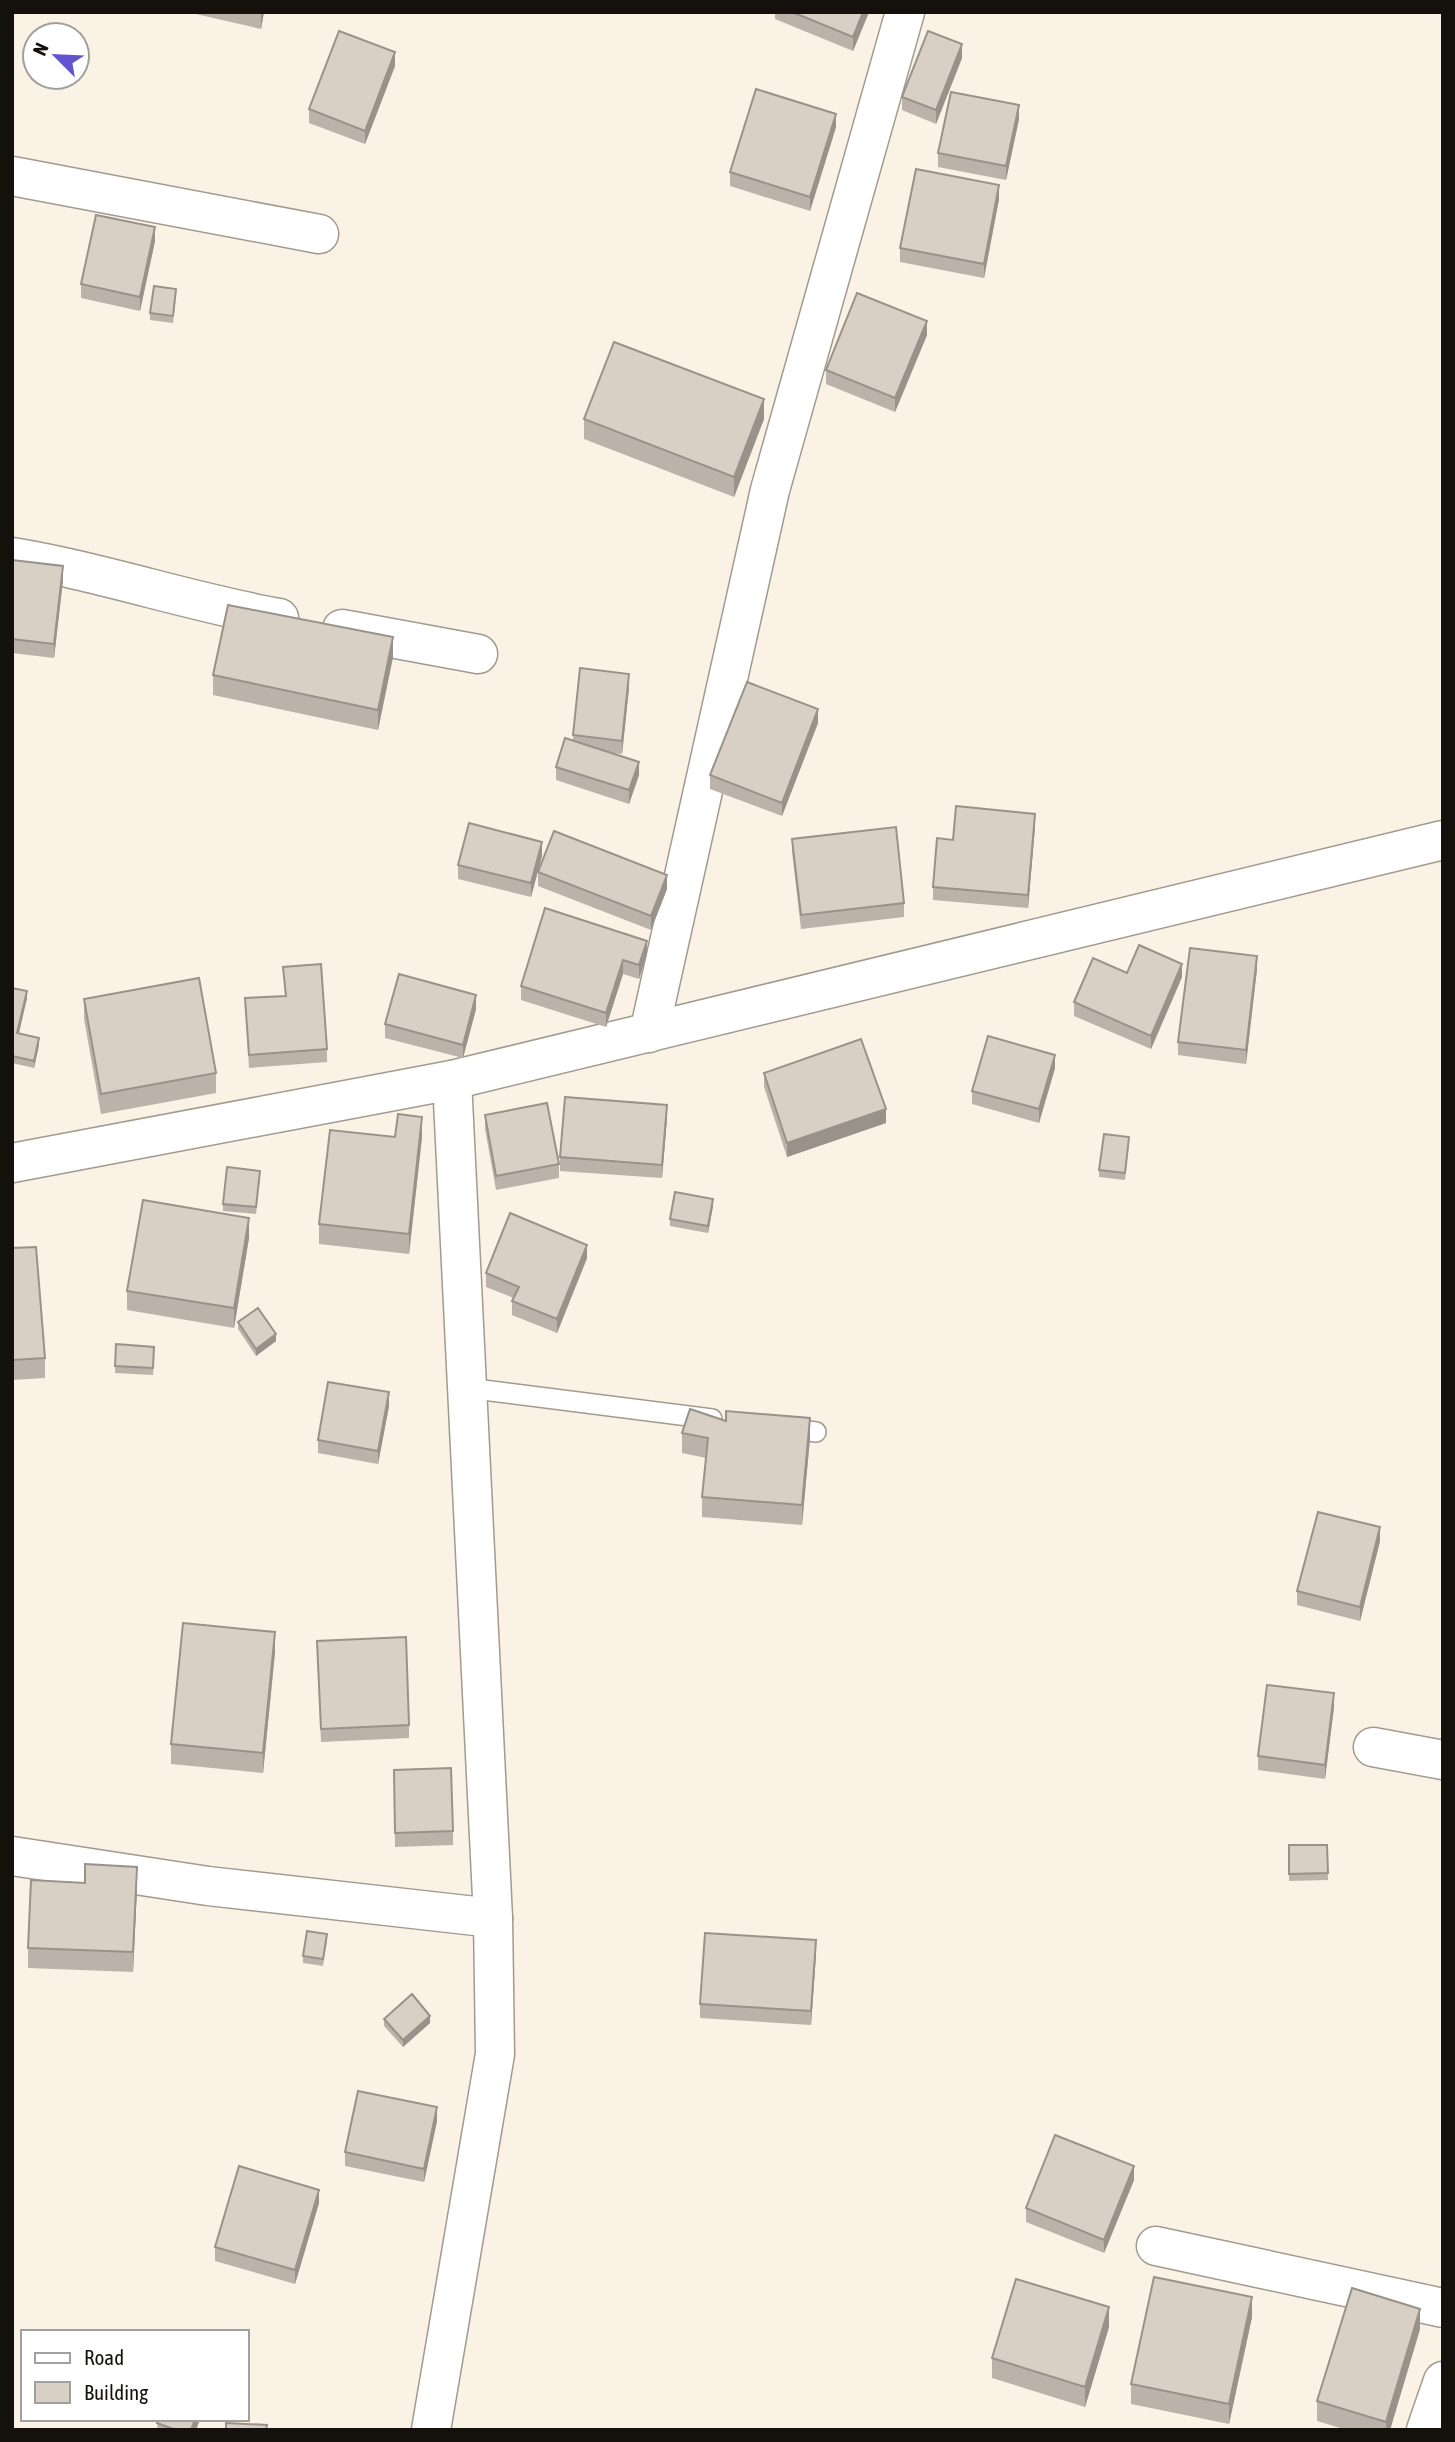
<svg xmlns="http://www.w3.org/2000/svg" width="1455" height="2442" font-family="'Asap Condensed',sans-serif">
<style>
.lines{fill:none;stroke-linecap:round;stroke-linejoin:round}
.service-casing{stroke:#a39a8f;stroke-width:22}
.minor-casing{stroke:#a39a8f;stroke-width:41}
.service{stroke:#fff;stroke-width:19}
.minor{stroke:#fff;stroke-width:38}
.wall{fill:#bbb3a9}
.shaded-wall{fill:#98928a}
.building{fill:#d9d0c5;stroke:#98928a;stroke-width:2}
</style>
<rect width="100%" height="100%" fill="#fbf2e6"/>
<g class="lines">
<defs>
<g id="service">
<path d="M 467,1388 L 712,1419"/>
<path d="M 784,1428 L 816,1432"/>
</g>
<g id="minor">
<path d="M 12,176 L 319,234"/>
<path d="M 12,557 C 103,572 189,602 279,618"/>
<path d="M 342,629 L 478,654"/>
<path d="M 649,1033 L 770,490 L 905,12"/>
<path d="M 12,1163 L 452,1080 L 1443,840"/>
<path d="M 1373,1747 L 1443,1760"/>
<path d="M 12,1856 L 208,1886 L 493,1918"/>
<path d="M 1156,2246 L 1443,2308"/>
<path d="M 431,2430 L 495,2054 L 493,1918 L 452,1080"/>
<path d="M 1426,2430 L 1443,2381"/>
</g>
</defs>
<use href="#service" class="service-casing"/>
<use href="#minor" class="minor-casing"/>
<use href="#service" class="service"/>
<use href="#minor" class="minor"/>
</g>
<g class="wall">
<path d="M 187,12 L 264,12 L 261,29 Z"/>
<path d="M 775,12 L 869,12 L 853,51 L 775,19 Z"/>
<path d="M 962,58 L 936,124 L 902,110 L 902,97 Z"/>
<path d="M 395,66 L 365,144 L 309,123 L 309,109 Z"/>
<path d="M 1019,119 L 1006,180 L 938,167 L 938,153 Z"/>
<path d="M 836,127 L 810,211 L 730,186 L 730,172 Z"/>
<path d="M 999,199 L 984,278 L 900,262 L 900,248 Z"/>
<path d="M 155,241 L 140,311 L 81,298 L 81,284 Z"/>
<path d="M 176,296 L 173,323 L 150,320 L 150,313 Z"/>
<path d="M 927,335 L 895,412 L 826,384 L 826,370 Z"/>
<path d="M 584,419 L 764,419 L 734,497 L 584,439 Z"/>
<path d="M 12,560 L 63,580 L 54,658 L 12,653 Z"/>
<path d="M 393,657 L 378,730 L 213,695 L 213,675 Z"/>
<path d="M 629,688 L 622,754 L 613,753 L 639,775 L 629,804 L 556,780 L 556,767 L 573,741 L 573,735 Z"/>
<path d="M 818,723 L 782,816 L 710,789 L 710,775 Z"/>
<path d="M 1035,827 L 1028,908 L 933,900 L 933,887 L 953,840 Z"/>
<path d="M 792,839 L 904,903 L 904,917 L 801,929 L 792,852 Z"/>
<path d="M 542,856 L 531,897 L 458,879 L 458,865 Z"/>
<path d="M 538,872 L 667,889 L 651,930 L 538,886 Z"/>
<path d="M 647,954 L 639,979 L 623,974 L 606,1027 L 521,1000 L 521,986 Z"/>
<path d="M 283,967 L 327,1049 L 327,1062 L 249,1068 L 245,998 L 285,996 Z"/>
<path d="M 1257,969 L 1246,1064 L 1178,1055 L 1178,1042 Z"/>
<path d="M 1182,977 L 1151,1049 L 1074,1016 L 1074,1002 Z"/>
<path d="M 12,988 L 27,998 L 19,1034 L 39,1045 L 34,1068 L 12,1063 Z"/>
<path d="M 84,999 L 216,1073 L 216,1093 L 101,1114 L 84,1019 Z"/>
<path d="M 476,1009 L 463,1058 L 385,1038 L 385,1024 Z"/>
<path d="M 1055,1068 L 1039,1123 L 972,1104 L 972,1091 Z"/>
<path d="M 764,1073 L 886,1123 L 787,1157 L 764,1087 Z"/>
<path d="M 485,1115 L 559,1164 L 559,1178 L 496,1190 L 485,1129 Z"/>
<path d="M 667,1118 L 662,1178 L 560,1171 L 560,1157 Z"/>
<path d="M 422,1137 L 409,1254 L 319,1244 L 319,1224 Z"/>
<path d="M 1129,1144 L 1125,1180 L 1099,1177 L 1099,1170 Z"/>
<path d="M 260,1178 L 256,1214 L 223,1211 L 223,1204 Z"/>
<path d="M 713,1206 L 708,1233 L 670,1226 L 670,1219 Z"/>
<path d="M 249,1238 L 234,1328 L 127,1310 L 127,1291 Z"/>
<path d="M 12,1248 L 45,1358 L 45,1378 L 12,1380 Z"/>
<path d="M 587,1258 L 557,1333 L 512,1315 L 512,1301 L 514,1298 L 486,1287 L 486,1273 Z"/>
<path d="M 238,1322 L 276,1341 L 256,1356 L 238,1329 Z"/>
<path d="M 116,1344 L 154,1354 L 153,1375 L 115,1373 Z"/>
<path d="M 389,1406 L 378,1464 L 318,1453 L 318,1440 Z"/>
<path d="M 682,1433 L 810,1438 L 802,1525 L 702,1517 L 702,1497 L 706,1458 L 682,1453 Z"/>
<path d="M 1380,1541 L 1360,1621 L 1297,1605 L 1297,1591 Z"/>
<path d="M 317,1641 L 409,1725 L 409,1738 L 321,1742 Z"/>
<path d="M 275,1652 L 263,1773 L 171,1764 L 171,1744 Z"/>
<path d="M 1334,1707 L 1325,1779 L 1258,1770 L 1258,1756 Z"/>
<path d="M 394,1770 L 453,1831 L 453,1845 L 395,1847 Z"/>
<path d="M 1289,1845 L 1327,1845 L 1328,1880 L 1289,1881 Z"/>
<path d="M 85,1883 L 137,1887 L 133,1972 L 28,1968 L 28,1948 Z"/>
<path d="M 327,1941 L 323,1966 L 303,1963 L 303,1956 Z"/>
<path d="M 816,1954 L 811,2025 L 700,2018 L 700,2004 Z"/>
<path d="M 384,2019 L 430,2023 L 403,2047 L 384,2026 Z"/>
<path d="M 437,2121 L 424,2182 L 345,2166 L 345,2152 Z"/>
<path d="M 1134,2180 L 1104,2253 L 1026,2222 L 1026,2208 Z"/>
<path d="M 319,2203 L 295,2284 L 215,2261 L 215,2247 Z"/>
<path d="M 1252,2317 L 1229,2424 L 1131,2404 L 1131,2384 Z"/>
<path d="M 1109,2327 L 1085,2407 L 992,2378 L 992,2358 Z"/>
<path d="M 1420,2329 L 1390,2430 L 1347,2430 L 1317,2421 L 1317,2401 Z"/>
<path d="M 158,2419 L 200,2419 L 196,2430 L 157,2430 Z"/>
</g>
<g class="shaded-wall">
<path d="M 261,12 L 264,12 L 261,29 Z"/>
<path d="M 863,12 L 869,12 L 853,51 L 853,37 Z"/>
<path d="M 962,44 L 962,58 L 936,124 L 936,110 Z"/>
<path d="M 395,52 L 395,66 L 365,144 L 365,131 Z"/>
<path d="M 1019,105 L 1019,119 L 1006,180 L 1006,166 Z"/>
<path d="M 836,114 L 836,127 L 810,211 L 810,197 Z"/>
<path d="M 999,185 L 999,199 L 984,278 L 984,264 Z"/>
<path d="M 155,227 L 155,241 L 140,311 L 140,297 Z"/>
<path d="M 927,321 L 927,335 L 895,412 L 895,398 Z"/>
<path d="M 764,399 L 764,419 L 734,497 L 734,477 Z"/>
<path d="M 63,566 L 63,580 L 54,658 L 54,644 Z"/>
<path d="M 393,637 L 393,657 L 378,730 L 378,710 Z"/>
<path d="M 629,674 L 629,688 L 622,754 L 622,741 Z"/>
<path d="M 818,709 L 818,723 L 782,816 L 782,803 Z"/>
<path d="M 639,762 L 639,775 L 629,804 L 629,790 Z"/>
<path d="M 1035,814 L 1035,827 L 1028,908 L 1028,895 Z"/>
<path d="M 542,842 L 542,856 L 531,897 L 531,883 Z"/>
<path d="M 667,875 L 667,889 L 651,930 L 651,916 Z"/>
<path d="M 647,941 L 647,954 L 639,979 L 639,965 Z"/>
<path d="M 1257,956 L 1257,969 L 1246,1064 L 1246,1050 Z"/>
<path d="M 623,960 L 623,974 L 606,1027 L 606,1013 Z"/>
<path d="M 1182,964 L 1182,977 L 1151,1049 L 1151,1036 Z"/>
<path d="M 27,991 L 27,998 L 17,1040 L 17,1033 Z"/>
<path d="M 476,995 L 476,1009 L 463,1058 L 463,1045 Z"/>
<path d="M 39,1038 L 39,1045 L 34,1068 L 34,1061 Z"/>
<path d="M 1055,1055 L 1055,1068 L 1039,1123 L 1039,1109 Z"/>
<path d="M 667,1105 L 667,1118 L 662,1178 L 662,1165 Z"/>
<path d="M 886,1109 L 886,1123 L 787,1157 L 787,1143 Z"/>
<path d="M 422,1117 L 422,1137 L 409,1254 L 409,1234 Z"/>
<path d="M 713,1199 L 713,1206 L 708,1233 L 708,1226 Z"/>
<path d="M 249,1218 L 249,1238 L 234,1328 L 234,1308 Z"/>
<path d="M 587,1245 L 587,1258 L 557,1333 L 557,1319 Z"/>
<path d="M 276,1334 L 276,1341 L 256,1356 L 256,1349 Z"/>
<path d="M 389,1392 L 389,1406 L 378,1464 L 378,1451 Z"/>
<path d="M 810,1418 L 810,1438 L 802,1525 L 802,1505 Z"/>
<path d="M 1380,1527 L 1380,1541 L 1360,1621 L 1360,1607 Z"/>
<path d="M 275,1632 L 275,1652 L 263,1773 L 263,1753 Z"/>
<path d="M 1334,1693 L 1334,1707 L 1325,1779 L 1325,1765 Z"/>
<path d="M 137,1867 L 137,1887 L 133,1972 L 133,1952 Z"/>
<path d="M 816,1940 L 816,1954 L 811,2025 L 811,2011 Z"/>
<path d="M 430,2016 L 430,2023 L 403,2047 L 403,2040 Z"/>
<path d="M 437,2107 L 437,2121 L 424,2182 L 424,2169 Z"/>
<path d="M 1134,2166 L 1134,2180 L 1104,2253 L 1104,2240 Z"/>
<path d="M 319,2190 L 319,2203 L 295,2284 L 295,2270 Z"/>
<path d="M 1252,2297 L 1252,2317 L 1229,2424 L 1229,2404 Z"/>
<path d="M 1109,2307 L 1109,2327 L 1085,2407 L 1085,2387 Z"/>
<path d="M 1420,2309 L 1420,2329 L 1390,2430 L 1386,2430 L 1386,2422 Z"/>
<path d="M 195,2419 L 200,2419 L 196,2430 L 191,2430 Z"/>
</g>
<g class="building">
<path d="M 792,12 L 863,12 L 853,37 Z"/>
<path d="M 339,31 L 395,52 L 365,131 L 309,109 Z"/>
<path d="M 928,31 L 962,44 L 936,110 L 902,97 Z"/>
<path d="M 756,89 L 836,114 L 810,197 L 730,172 Z"/>
<path d="M 951,92 L 1019,105 L 1006,166 L 938,153 Z"/>
<path d="M 916,169 L 999,185 L 984,264 L 900,248 Z"/>
<path d="M 96,215 L 155,227 L 140,297 L 81,284 Z"/>
<path d="M 154,286 L 176,289 L 173,316 L 150,313 Z"/>
<path d="M 857,293 L 927,321 L 895,398 L 826,370 Z"/>
<path d="M 614,342 L 764,399 L 734,477 L 584,419 Z"/>
<path d="M 12,560 L 63,566 L 54,644 L 12,639 Z"/>
<path d="M 228,605 L 393,637 L 378,710 L 213,675 Z"/>
<path d="M 580,668 L 629,674 L 622,741 L 573,735 Z"/>
<path d="M 747,682 L 818,709 L 782,803 L 710,775 Z"/>
<path d="M 565,738 L 639,762 L 629,790 L 556,767 Z"/>
<path d="M 956,806 L 1035,814 L 1028,895 L 933,887 L 937,838 L 953,840 Z"/>
<path d="M 469,823 L 542,842 L 531,883 L 458,865 Z"/>
<path d="M 896,827 L 904,903 L 801,915 L 792,839 Z"/>
<path d="M 554,831 L 667,875 L 651,916 L 538,872 Z"/>
<path d="M 545,908 L 647,941 L 639,965 L 623,960 L 606,1013 L 521,986 Z"/>
<path d="M 1139,945 L 1182,964 L 1151,1036 L 1074,1002 L 1093,958 L 1127,973 Z"/>
<path d="M 1190,948 L 1257,956 L 1246,1050 L 1178,1042 Z"/>
<path d="M 321,964 L 327,1049 L 249,1055 L 245,998 L 286,996 L 283,967 Z"/>
<path d="M 399,974 L 476,995 L 463,1045 L 385,1024 Z"/>
<path d="M 199,978 L 216,1073 L 101,1094 L 84,999 Z"/>
<path d="M 12,988 L 27,991 L 17,1033 L 39,1038 L 34,1061 L 12,1056 Z"/>
<path d="M 988,1036 L 1055,1055 L 1039,1109 L 972,1091 Z"/>
<path d="M 861,1039 L 886,1109 L 787,1143 L 764,1073 Z"/>
<path d="M 565,1097 L 667,1105 L 662,1165 L 560,1157 Z"/>
<path d="M 547,1103 L 559,1164 L 496,1176 L 485,1115 Z"/>
<path d="M 398,1114 L 422,1117 L 409,1234 L 319,1224 L 330,1130 L 395,1137 Z"/>
<path d="M 1104,1134 L 1129,1137 L 1125,1173 L 1099,1170 Z"/>
<path d="M 227,1167 L 260,1171 L 256,1207 L 223,1204 Z"/>
<path d="M 675,1192 L 713,1199 L 708,1226 L 670,1219 Z"/>
<path d="M 143,1200 L 249,1218 L 234,1308 L 127,1291 Z"/>
<path d="M 510,1213 L 587,1245 L 557,1319 L 512,1301 L 519,1287 L 486,1273 Z"/>
<path d="M 36,1247 L 45,1358 L 12,1360 L 12,1248 Z"/>
<path d="M 258,1308 L 276,1334 L 256,1349 L 238,1322 Z"/>
<path d="M 116,1344 L 154,1347 L 153,1368 L 115,1366 Z"/>
<path d="M 328,1382 L 389,1392 L 378,1451 L 318,1440 Z"/>
<path d="M 690,1409 L 726,1421 L 726,1411 L 810,1418 L 802,1505 L 702,1497 L 708,1438 L 682,1433 Z"/>
<path d="M 1318,1512 L 1380,1527 L 1360,1607 L 1297,1591 Z"/>
<path d="M 183,1623 L 275,1632 L 263,1753 L 171,1744 Z"/>
<path d="M 406,1637 L 409,1725 L 321,1729 L 317,1641 Z"/>
<path d="M 1267,1685 L 1334,1693 L 1325,1765 L 1258,1756 Z"/>
<path d="M 451,1768 L 453,1831 L 395,1833 L 394,1770 Z"/>
<path d="M 1289,1845 L 1327,1845 L 1328,1873 L 1289,1874 Z"/>
<path d="M 85,1864 L 137,1867 L 133,1952 L 28,1948 L 31,1880 L 85,1883 Z"/>
<path d="M 307,1931 L 327,1934 L 323,1959 L 303,1956 Z"/>
<path d="M 705,1933 L 816,1940 L 811,2011 L 700,2004 Z"/>
<path d="M 412,1994 L 430,2016 L 403,2040 L 384,2019 Z"/>
<path d="M 358,2091 L 437,2107 L 424,2169 L 345,2152 Z"/>
<path d="M 1055,2135 L 1134,2166 L 1104,2240 L 1026,2208 Z"/>
<path d="M 239,2166 L 319,2190 L 295,2270 L 215,2247 Z"/>
<path d="M 1154,2277 L 1252,2297 L 1229,2404 L 1131,2384 Z"/>
<path d="M 1016,2279 L 1109,2307 L 1085,2387 L 992,2358 Z"/>
<path d="M 1352,2288 L 1420,2309 L 1386,2422 L 1317,2401 Z"/>
<path d="M 158,2419 L 195,2419 L 191,2430 L 176,2430 L 157,2423 Z"/>
<path d="M 226,2423 L 267,2425 L 266,2430 L 226,2430 Z"/>
</g>
<rect width="1455" height="2442" fill="none" stroke="#14110d" stroke-width="28"/>
<rect x="21" y="2330" width="228" height="91" fill="#ffffff" stroke="#a1a09e" stroke-width="2"/>
<rect x="35" y="2353" width="35" height="10" fill="#ffffff" stroke="#a1a09e" stroke-width="2"/>
<text x="84" y="2365" font-size="21" fill="#14110d">Road</text>
<rect x="35" y="2382" width="35" height="21" fill="#d9d0c5" stroke="#a1a09e" stroke-width="2"/>
<text x="84" y="2400" font-size="21" fill="#14110d">Building</text>
<g transform="translate(56 56) rotate(294)"><circle r="33" fill="#ffffff" stroke="#a1a09e" stroke-width="2"/>
<path d="M0-5L12 26L0 18L-12 26Z" fill="#6354cd"/>
<text y="-10" font-size="19" font-weight="bold" text-anchor="middle" fill="#14110d">N</text>
</g>
</svg>
